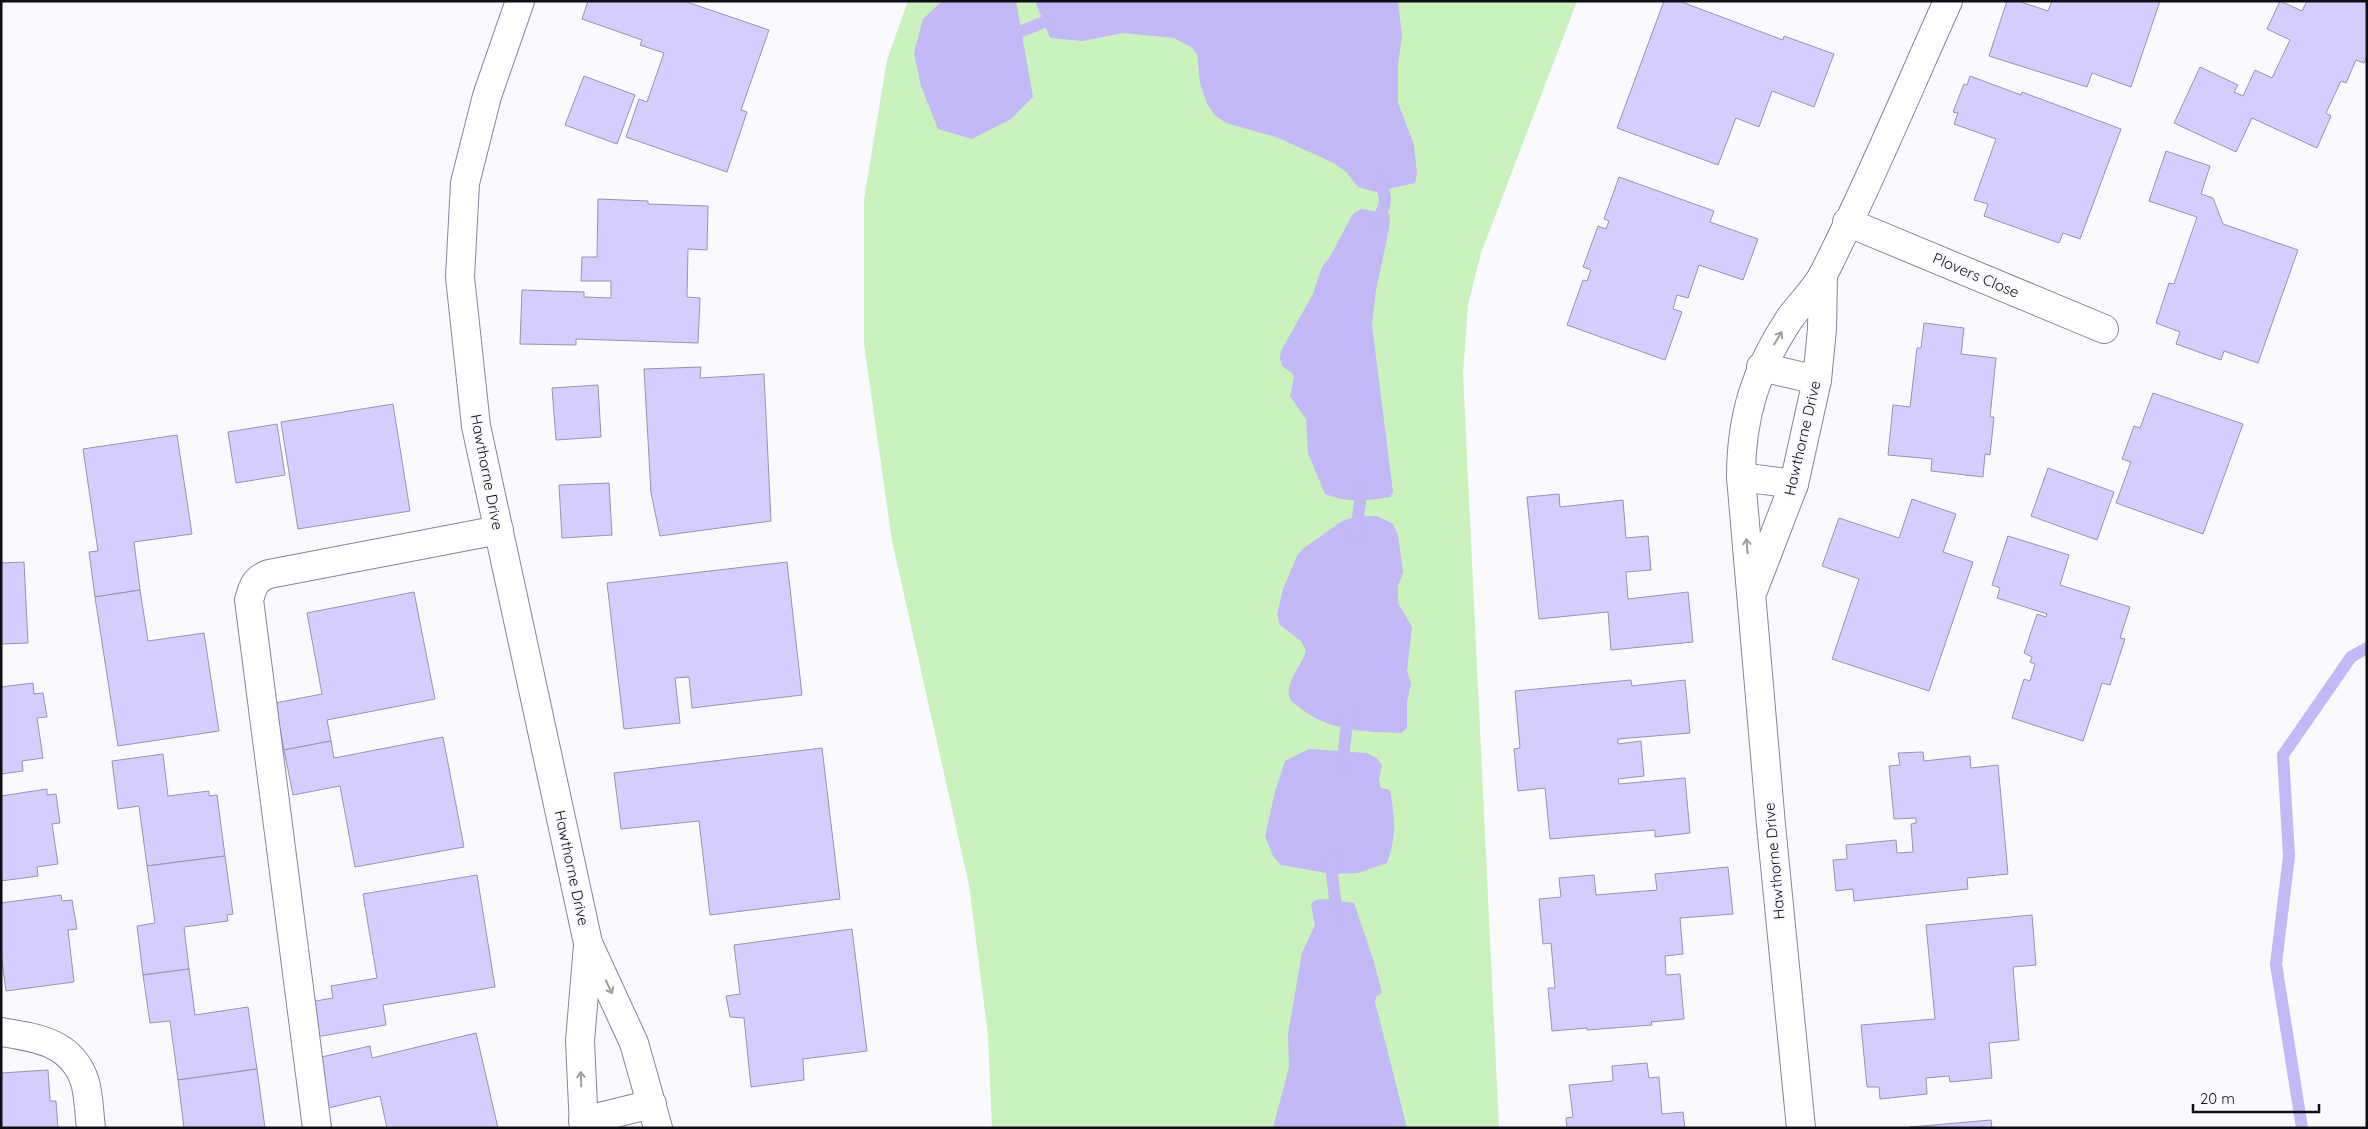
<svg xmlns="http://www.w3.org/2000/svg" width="2368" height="1129" font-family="Quicksand,sans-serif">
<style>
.green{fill:#c9f2bd}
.water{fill:#c3b9f6}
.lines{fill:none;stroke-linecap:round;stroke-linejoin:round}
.stream{stroke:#c3b9f6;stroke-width:12}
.building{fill:#d4cdff;stroke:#9794aa}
.street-casing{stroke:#87849a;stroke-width:30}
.street{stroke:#fff;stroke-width:28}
.oneway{stroke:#9f9fa2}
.labels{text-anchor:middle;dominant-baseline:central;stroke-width:4;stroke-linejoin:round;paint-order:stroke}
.street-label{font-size:15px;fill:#0f0e16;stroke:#faf9fe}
</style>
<rect width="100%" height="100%" fill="#faf9fe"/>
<path class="green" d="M 908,1 L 1577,1 L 1481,253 L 1468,305 L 1463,373 L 1499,1128 L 992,1128 L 988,1036 L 969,885 L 892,541 L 864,344 L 864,199 L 887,60 Z"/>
<g class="water">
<path d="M 942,1 L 1016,1 L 1033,97 L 1011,119 L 972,139 L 938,129 L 921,86 L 914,53 L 923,19 Z"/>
<path d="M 1035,1 L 1398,1 L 1402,36 L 1398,64 L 1398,103 L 1414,144 L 1417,174 L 1415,183 L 1376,192 L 1358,187 L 1346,172 L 1332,162 L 1276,137 L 1226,123 L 1215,115 L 1207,104 L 1200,83 L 1197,54 L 1191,47 L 1174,38 L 1123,33 L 1083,41 L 1050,38 Z"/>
<path d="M 1361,209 L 1390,214 L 1389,229 L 1376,290 L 1372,325 L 1393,492 L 1390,497 C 1366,501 1348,503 1325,494 L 1308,453 L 1306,419 L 1290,396 L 1294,378 L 1293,374 L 1282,366 L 1280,359 L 1281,351 L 1313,294 L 1322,267 L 1330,257 L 1350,219 L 1354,213 Z"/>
<path d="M 1359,516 L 1377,516 L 1393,524 L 1398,535 L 1403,572 L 1398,586 L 1398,603 L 1412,627 L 1407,671 L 1411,683 L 1407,702 L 1407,728 L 1401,733 C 1365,732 1328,731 1299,707 C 1295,704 1290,701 1289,696 C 1286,681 1303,664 1306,650 L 1301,641 L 1280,625 L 1277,614 L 1283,589 L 1297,556 L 1304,548 L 1342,521 Z"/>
<path d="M 1309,749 L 1367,753 L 1377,758 L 1382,766 L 1379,779 L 1381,788 L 1390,790 C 1395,819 1397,835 1387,863 L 1358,873 L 1332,874 L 1281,865 L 1273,856 L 1265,836 L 1275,792 L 1285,761 Z"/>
<path d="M 1324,899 L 1354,903 L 1374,962 L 1382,993 L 1376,997 L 1375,1002 L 1407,1128 L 1273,1128 L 1289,1067 L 1288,1034 L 1302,953 L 1315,925 L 1311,904 L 1315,900 Z"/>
</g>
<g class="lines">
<g class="stream">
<path d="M 1022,31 L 1044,22"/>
<path d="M 1374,225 C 1387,206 1389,197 1377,178"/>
<path d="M 1356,533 L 1360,502 L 1358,486"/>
<path d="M 1342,769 L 1348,712"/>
<path d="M 1334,859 L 1332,874 L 1337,916"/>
<path d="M 2302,1128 L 2276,964 L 2289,856 L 2283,755 L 2351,657 L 2367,648"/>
</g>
</g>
<g class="building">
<path d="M 588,1 L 684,1 L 769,30 L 741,110 L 747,112 L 727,172 L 626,137 L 639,99 L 647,102 L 664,53 L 640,45 L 642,40 L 582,19 Z"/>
<path d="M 1664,1 L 1679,1 L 1783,40 L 1784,36 L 1834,54 L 1814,107 L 1772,91 L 1759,127 L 1736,118 L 1718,165 L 1617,128 Z"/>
<path d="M 2007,1 L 2018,1 L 2048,11 L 2052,1 L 2160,1 L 2131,87 L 2092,73 L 2087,87 L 1989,56 Z"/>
<path d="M 2280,1 L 2302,11 L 2307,1 L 2367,1 L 2367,56 L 2364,63 L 2356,60 L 2346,83 L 2341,81 L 2326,113 L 2331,116 L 2317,148 L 2252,118 L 2236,152 L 2174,123 L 2200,67 L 2238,85 L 2234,92 L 2243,96 L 2255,70 L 2272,78 L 2290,40 L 2267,29 Z"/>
<path d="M 584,76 L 635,95 L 617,144 L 565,125 Z"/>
<path d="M 1970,76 L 2021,95 L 2022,92 L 2121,129 L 2080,239 L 2063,233 L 2059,243 L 1984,216 L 1988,204 L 1974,200 L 1996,139 L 1954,124 L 1958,113 L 1953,112 L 1964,84 L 1967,85 Z"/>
<path d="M 2166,151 L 2210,166 L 2201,194 L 2213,198 L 2223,224 L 2298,250 L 2258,363 L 2224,351 L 2221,360 L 2176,344 L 2180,332 L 2156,323 L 2169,283 L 2174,284 L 2197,217 L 2149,201 Z"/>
<path d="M 1619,177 L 1714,211 L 1710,222 L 1758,239 L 1743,280 L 1699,265 L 1688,298 L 1677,295 L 1673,309 L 1682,312 L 1665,360 L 1567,325 L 1583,280 L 1587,281 L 1591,270 L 1583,267 L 1598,226 L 1606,229 L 1609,221 L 1604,219 Z"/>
<path d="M 598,199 L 648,201 L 648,204 L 708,206 L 707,250 L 688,249 L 687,297 L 700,298 L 698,343 L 576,339 L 576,345 L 520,344 L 522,290 L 584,292 L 584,297 L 611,298 L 611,281 L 581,281 L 582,257 L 597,257 Z"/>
<path d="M 1924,323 L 1964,328 L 1961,354 L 1996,358 L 1990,417 L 1994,417 L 1990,455 L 1985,454 L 1983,477 L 1931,471 L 1932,459 L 1888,455 L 1893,405 L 1910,407 L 1917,348 L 1921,348 Z"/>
<path d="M 701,367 L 700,378 L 764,374 L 771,521 L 660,536 L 651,493 L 644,369 Z"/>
<path d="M 598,385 L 601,437 L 556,440 L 552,388 Z"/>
<path d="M 2153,393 L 2243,424 L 2203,534 L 2116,503 L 2131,462 L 2122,459 L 2134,426 L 2140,428 Z"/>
<path d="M 393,404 L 410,511 L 298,529 L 281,422 Z"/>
<path d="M 277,424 L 285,475 L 236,483 L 228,432 Z"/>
<path d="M 177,435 L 192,534 L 134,542 L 140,590 L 95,597 L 89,552 L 98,551 L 83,449 Z"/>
<path d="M 2048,468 L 2114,492 L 2097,540 L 2031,516 Z"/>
<path d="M 609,483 L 612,535 L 562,538 L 559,485 Z"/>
<path d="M 1559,494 L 1560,507 L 1623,500 L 1626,538 L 1648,536 L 1651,570 L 1626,572 L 1628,599 L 1688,592 L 1693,642 L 1611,650 L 1608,612 L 1539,619 L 1527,497 Z"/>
<path d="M 1912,499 L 1956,514 L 1943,552 L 1973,562 L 1929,691 L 1832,659 L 1859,579 L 1822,566 L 1839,518 L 1899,538 Z"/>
<path d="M 2008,536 L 2069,555 L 2060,585 L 2130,607 L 2120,638 L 2125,639 L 2110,685 L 2102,683 L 2083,741 L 2012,718 L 2024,679 L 2030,681 L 2035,664 L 2030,662 L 2032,657 L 2024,653 L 2037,614 L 2046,617 L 2047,614 L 1997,598 L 2000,588 L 1992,585 Z"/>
<path d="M 24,562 L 28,643 L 1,644 L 1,563 Z"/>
<path d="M 787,562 L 802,695 L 692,708 L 689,677 L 675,678 L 680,723 L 624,729 L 607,583 Z"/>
<path d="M 140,590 L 148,641 L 204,633 L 219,731 L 118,746 L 95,597 Z"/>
<path d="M 414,592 L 435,699 L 327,720 L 331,741 L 284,750 L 275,703 L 322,694 L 307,613 Z"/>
<path d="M 1631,680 L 1632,686 L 1685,680 L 1690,733 L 1618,739 L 1618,744 L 1641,741 L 1644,776 L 1618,779 L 1619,784 L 1685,778 L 1690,833 L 1655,837 L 1655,830 L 1550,839 L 1545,788 L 1518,791 L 1514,749 L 1520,748 L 1515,691 Z"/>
<path d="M 33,683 L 34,694 L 43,693 L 47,717 L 37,718 L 43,758 L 22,761 L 23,771 L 1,774 L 1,687 Z"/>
<path d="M 443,737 L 464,847 L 355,867 L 340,786 L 293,795 L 284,750 L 331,741 L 334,758 Z"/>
<path d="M 822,748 L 840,899 L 710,915 L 699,821 L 621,829 L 614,773 Z"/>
<path d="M 1923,752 L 1924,761 L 1970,756 L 1971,768 L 1998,765 L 2008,874 L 1967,878 L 1968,889 L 1854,901 L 1853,889 L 1836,891 L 1833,860 L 1847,859 L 1846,845 L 1896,840 L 1897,853 L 1913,852 L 1911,824 L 1916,823 L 1916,818 L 1894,819 L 1889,766 L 1900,765 L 1898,753 Z"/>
<path d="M 163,754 L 168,796 L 209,791 L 209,796 L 217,795 L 225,856 L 147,866 L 139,806 L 118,809 L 112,761 Z"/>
<path d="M 47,789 L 47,795 L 56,794 L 60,823 L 52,824 L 58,864 L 37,867 L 38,876 L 1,881 L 1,796 Z"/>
<path d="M 225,856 L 233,914 L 227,915 L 228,921 L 184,927 L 189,969 L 143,975 L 137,926 L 155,923 L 147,866 Z"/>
<path d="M 1728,867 L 1733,914 L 1680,918 L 1683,954 L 1665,956 L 1666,975 L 1680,974 L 1684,1019 L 1651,1022 L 1652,1025 L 1587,1030 L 1587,1028 L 1552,1031 L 1548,988 L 1555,988 L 1551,943 L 1543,944 L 1539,899 L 1561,897 L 1559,878 L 1594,875 L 1596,895 L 1657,890 L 1655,874 Z"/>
<path d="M 477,875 L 495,987 L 383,1005 L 386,1025 L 316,1037 L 310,1002 L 333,998 L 331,986 L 377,978 L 363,894 Z"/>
<path d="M 61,895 L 62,901 L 72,900 L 77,929 L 68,930 L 74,982 L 6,991 L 1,953 L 1,903 Z"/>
<path d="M 2032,915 L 2036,965 L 2013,967 L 2019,1040 L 1989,1043 L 1992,1078 L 1950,1082 L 1949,1076 L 1926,1078 L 1927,1094 L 1880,1099 L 1879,1087 L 1867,1087 L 1861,1025 L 1935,1019 L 1926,925 Z"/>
<path d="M 852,929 L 867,1051 L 803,1059 L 804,1080 L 751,1087 L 744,1018 L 730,1017 L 726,996 L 740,994 L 734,945 Z"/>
<path d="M 189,969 L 195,1015 L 248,1007 L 257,1069 L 178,1080 L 170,1021 L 150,1023 L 143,975 Z"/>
<path d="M 476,1033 L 498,1128 L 387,1128 L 380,1096 L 328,1108 L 317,1058 L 370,1046 L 372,1058 Z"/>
<path d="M 1647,1063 L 1649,1078 L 1659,1077 L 1662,1114 L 1683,1112 L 1685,1128 L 1567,1128 L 1566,1118 L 1573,1117 L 1569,1085 L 1613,1081 L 1612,1066 Z"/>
<path d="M 257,1069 L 265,1128 L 184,1128 L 178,1080 Z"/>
<path d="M 48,1070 L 50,1101 L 56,1101 L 58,1128 L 1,1128 L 1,1073 Z"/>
<path d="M 1991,1120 L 1992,1128 L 1910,1127 Z"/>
</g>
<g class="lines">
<defs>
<g id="street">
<path d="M 520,1 L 487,96 L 465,183 L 460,277 L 476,426 L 588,943 L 634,1043 L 658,1128"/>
<path d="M 1847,222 L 2104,329"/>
<path d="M 1761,367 L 1817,380"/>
<path d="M 1741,477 L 1794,484"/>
<path d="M 1754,588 L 1794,484 L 1817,380 L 1822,329 L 1823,275"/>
<path d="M 1,1032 C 37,1038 72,1042 85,1082 C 89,1096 89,1113 91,1128"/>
<path d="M 583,1121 L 652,1104"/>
<path d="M 317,1128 L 249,600 C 253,586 255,579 269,574 L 499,530"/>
<path d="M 584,1128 L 580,1041 L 588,945"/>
<path d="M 1801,1128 L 1771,825 L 1741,477 C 1741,416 1756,369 1790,318 C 1801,303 1816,289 1824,273 C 1869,184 1907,92 1948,1"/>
</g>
</defs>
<use href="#street" class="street-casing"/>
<use href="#street" class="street"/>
</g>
<defs><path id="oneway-shaft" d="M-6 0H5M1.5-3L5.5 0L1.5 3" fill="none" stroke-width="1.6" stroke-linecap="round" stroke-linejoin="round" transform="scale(1.25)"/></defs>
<g class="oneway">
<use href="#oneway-shaft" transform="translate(1778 338) rotate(-59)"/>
<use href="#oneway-shaft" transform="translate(1747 546) rotate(-95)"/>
<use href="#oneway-shaft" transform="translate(609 987) rotate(65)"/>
<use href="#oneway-shaft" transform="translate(581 1079) rotate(-92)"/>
</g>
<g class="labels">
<g class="street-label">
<text transform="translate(1976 275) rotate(23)">Plovers Close</text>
<text transform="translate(1802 438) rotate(-77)">Hawthorne Drive</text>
<text transform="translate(487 472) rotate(79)">Hawthorne Drive</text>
<text transform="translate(1774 861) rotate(-95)">Hawthorne Drive</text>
<text transform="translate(572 868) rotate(78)">Hawthorne Drive</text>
</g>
</g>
<rect width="2368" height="1129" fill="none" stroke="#0f0e16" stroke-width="5"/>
<path d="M2193 1104v8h126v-8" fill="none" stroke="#0f0e16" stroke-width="2.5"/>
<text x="2200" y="1104" font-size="15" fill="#0f0e16" stroke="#faf9fe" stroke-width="4" paint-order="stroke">20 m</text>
</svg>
